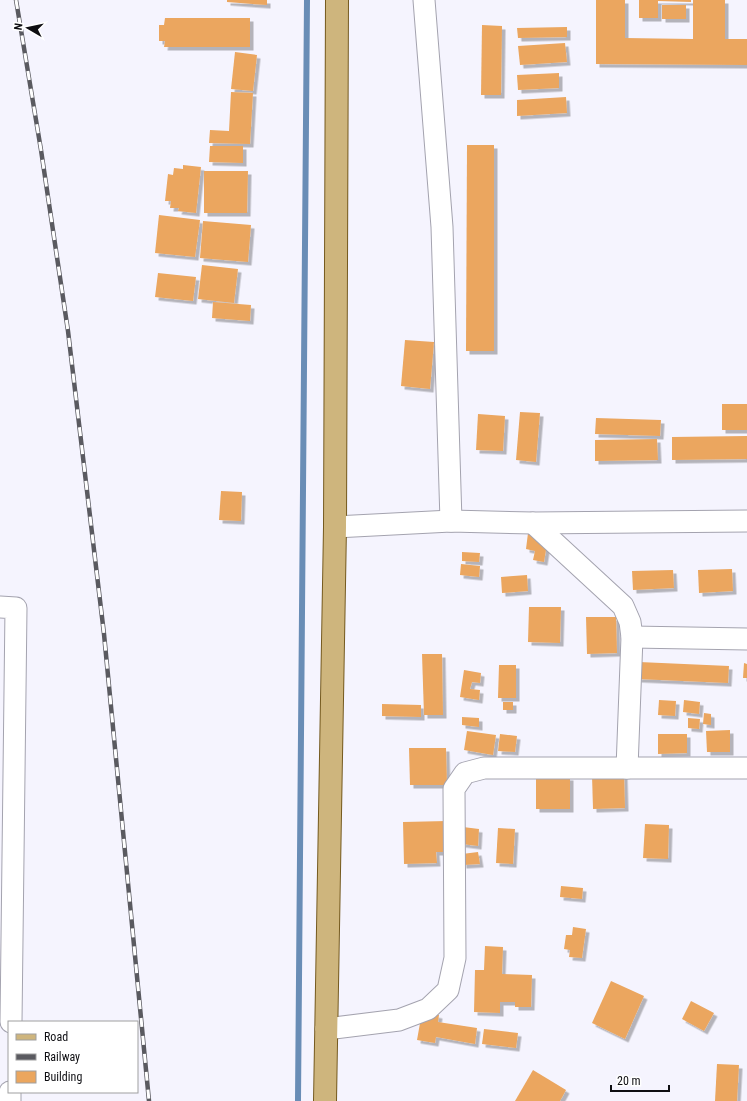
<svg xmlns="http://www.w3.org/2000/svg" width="747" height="1101" font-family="'Roboto Condensed',sans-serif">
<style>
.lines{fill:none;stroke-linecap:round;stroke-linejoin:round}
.stream{stroke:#698db6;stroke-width:6}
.building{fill:#eba65e;filter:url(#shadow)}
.minor-casing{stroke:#a4a3af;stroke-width:23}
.primary-casing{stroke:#755a1f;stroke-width:24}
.minor{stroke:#fff;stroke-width:21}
.primary{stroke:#ceb57d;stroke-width:22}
.rail-casing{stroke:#5a5a60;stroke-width:4.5}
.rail{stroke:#fff;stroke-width:3;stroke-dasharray:9;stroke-linecap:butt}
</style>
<defs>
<filter id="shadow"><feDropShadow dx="3.5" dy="3.5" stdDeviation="0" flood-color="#0004"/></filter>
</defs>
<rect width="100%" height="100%" fill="#f5f4fe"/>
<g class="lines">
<path class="stream" d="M 298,1101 L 307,0"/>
</g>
<g class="building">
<path d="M 227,0 L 267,0 L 267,5 L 227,2 Z"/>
<path d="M 596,0 L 625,0 L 625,38 L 693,39 L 693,0 L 725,0 L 725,39 L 747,39 L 747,65 L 596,64 Z"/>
<path d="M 639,0 L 691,0 L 691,2 L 658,1 L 658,18 L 639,18 Z"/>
<rect x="662" y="5" width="24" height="14"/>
<path d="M 165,18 L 250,18 L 250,47 L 164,47 L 165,41 L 159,41 L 159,25 L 164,25 Z"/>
<path d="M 482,25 L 502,26 L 501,95 L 481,95 Z"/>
<path d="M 567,27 L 567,37 L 518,38 L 517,28 Z"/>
<path d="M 565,43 L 567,62 L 520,65 L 518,46 Z"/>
<path d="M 235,52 L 257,55 L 253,91 L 231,89 Z"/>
<path d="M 559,73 L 559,88 L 518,90 L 517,75 Z"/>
<path d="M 231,92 L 253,93 L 250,144 L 209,143 L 210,130 L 229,131 Z"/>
<path d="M 566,97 L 567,113 L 517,116 L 517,100 Z"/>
<path d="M 467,145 L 494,145 L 494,351 L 466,351 Z"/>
<path d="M 210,146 L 243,146 L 243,163 L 209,162 Z"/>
<path d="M 183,165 L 201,167 L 196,213 L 178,211 L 179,208 L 170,208 L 171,201 L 165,201 L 168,174 L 173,175 L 174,168 L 183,169 Z"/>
<path d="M 204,171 L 248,171 L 247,213 L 204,213 Z"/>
<path d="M 159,215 L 200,220 L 195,257 L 155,253 Z"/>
<path d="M 203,221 L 251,225 L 248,262 L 200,258 Z"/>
<path d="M 202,265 L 238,269 L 234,303 L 198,299 Z"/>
<path d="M 158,273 L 196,277 L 193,301 L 155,297 Z"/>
<path d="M 213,302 L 251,305 L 250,321 L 212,318 Z"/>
<path d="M 405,340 L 434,342 L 430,389 L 401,386 Z"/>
<rect x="722" y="404" width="25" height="26"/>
<path d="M 520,412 L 540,413 L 536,462 L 516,460 Z"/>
<path d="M 478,414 L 505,416 L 503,451 L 476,450 Z"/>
<path d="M 596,418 L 661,420 L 660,436 L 595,434 Z"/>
<path d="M 747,436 L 747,459 L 672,460 L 672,437 Z"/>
<path d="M 657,439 L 658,460 L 595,461 L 595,440 Z"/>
<path d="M 221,491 L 242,492 L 241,521 L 219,520 Z"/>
<path d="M 528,533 L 548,537 L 544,562 L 533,560 L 535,551 L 526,549 Z"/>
<path d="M 462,552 L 480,553 L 479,562 L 462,561 Z"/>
<path d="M 461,564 L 480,566 L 479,577 L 460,575 Z"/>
<path d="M 732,569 L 733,591 L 699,593 L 698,570 Z"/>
<path d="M 673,570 L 674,588 L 633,590 L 632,571 Z"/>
<path d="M 527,575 L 528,591 L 502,593 L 501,577 Z"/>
<path d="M 529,607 L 561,607 L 560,643 L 528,642 Z"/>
<path d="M 586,617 L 616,617 L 617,653 L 587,654 Z"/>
<path d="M 422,654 L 442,654 L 443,715 L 424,715 Z"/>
<path d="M 639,662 L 729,666 L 728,683 L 638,679 Z"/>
<path d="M 744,663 L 747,664 L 747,678 L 743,678 Z"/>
<path d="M 499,665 L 516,665 L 516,698 L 498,698 Z"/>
<path d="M 464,670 L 481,673 L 480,683 L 472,682 L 470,689 L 480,690 L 479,700 L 460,697 Z"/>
<path d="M 659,700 L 676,701 L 675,716 L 658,715 Z"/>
<path d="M 684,700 L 700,702 L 699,714 L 683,712 Z"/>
<rect x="503" y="702" width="10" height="8"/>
<path d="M 382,704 L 421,705 L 421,717 L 382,716 Z"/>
<path d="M 704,713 L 711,714 L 711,725 L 703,724 Z"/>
<path d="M 462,717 L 479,718 L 479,727 L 462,725 Z"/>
<path d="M 688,718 L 700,719 L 699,729 L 688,728 Z"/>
<path d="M 730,730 L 730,752 L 707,752 L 706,731 Z"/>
<path d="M 467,731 L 496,735 L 493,755 L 464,750 Z"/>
<path d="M 500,734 L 517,736 L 515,752 L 498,751 Z"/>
<path d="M 658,734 L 687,734 L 687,753 L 658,754 Z"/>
<path d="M 409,748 L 446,748 L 447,785 L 410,785 Z"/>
<path d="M 624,774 L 625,808 L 593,809 L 592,775 Z"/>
<path d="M 536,776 L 570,777 L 570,809 L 536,809 Z"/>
<path d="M 447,821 L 448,852 L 436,852 L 437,863 L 404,864 L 403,822 Z"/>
<path d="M 645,824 L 669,825 L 668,859 L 643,858 Z"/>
<path d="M 463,827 L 479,829 L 478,846 L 462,844 Z"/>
<path d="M 498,828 L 515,829 L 513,864 L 496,863 Z"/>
<path d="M 478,852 L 480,864 L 463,865 L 462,854 Z"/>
<path d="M 561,886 L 583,888 L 582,899 L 560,897 Z"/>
<path d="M 573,927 L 586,929 L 582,958 L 569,957 L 570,950 L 564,949 L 566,935 L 572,935 Z"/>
<path d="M 485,946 L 503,947 L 502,974 L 532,975 L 531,1007 L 515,1007 L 515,1002 L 500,1002 L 500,1013 L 474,1012 L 475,970 L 484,970 Z"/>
<path d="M 611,981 L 644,996 L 625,1039 L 592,1023 Z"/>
<path d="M 691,1001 L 714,1013 L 704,1031 L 682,1019 Z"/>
<path d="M 422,1012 L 439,1015 L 438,1022 L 477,1028 L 475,1044 L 436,1037 L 435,1043 L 417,1040 Z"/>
<path d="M 484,1029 L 518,1033 L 516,1048 L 482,1044 Z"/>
<path d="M 717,1064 L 739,1065 L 737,1101 L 715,1101 Z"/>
<path d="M 533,1070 L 566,1090 L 560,1101 L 515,1101 Z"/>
</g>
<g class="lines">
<defs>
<g id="minor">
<path d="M 424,0 L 442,227 L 451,521"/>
<path d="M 533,523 L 623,606 L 630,622 L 632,637 L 627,768"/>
<path d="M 335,527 L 451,521 L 533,523 L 747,521"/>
<path d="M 0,607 L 16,608 L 11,1022"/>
<path d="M 632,637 L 747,639"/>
<path d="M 326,1029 L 399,1020 L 428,1009 L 448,990 L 455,958 L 454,789 L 465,773 L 484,768 L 747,768"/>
<path d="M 10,1101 L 10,1092"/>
</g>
<path id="primary" d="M 325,1101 L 335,527 L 337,0"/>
</defs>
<use href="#minor" class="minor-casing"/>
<use href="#primary" class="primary-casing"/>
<use href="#minor" class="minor"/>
<use href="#primary" class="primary"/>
<defs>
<path id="rail" d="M 16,0 L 41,150 L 68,331 L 104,634 L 149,1101"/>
</defs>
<use href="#rail" class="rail-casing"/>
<use href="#rail" class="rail"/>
</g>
<rect x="8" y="1021" width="130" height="72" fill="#ffffff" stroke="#9f9fa0"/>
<rect x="16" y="1034" width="20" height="6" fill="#ceb57d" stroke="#9f9fa0"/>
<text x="44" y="1041" font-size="12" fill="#0e0e12">Road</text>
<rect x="16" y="1054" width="20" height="6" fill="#5a5a60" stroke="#9f9fa0"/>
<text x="44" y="1061" font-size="12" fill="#0e0e12">Railway</text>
<rect x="16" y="1071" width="20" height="12" fill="#eba65e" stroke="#9f9fa0"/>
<text x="44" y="1081" font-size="12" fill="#0e0e12">Building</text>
<g transform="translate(28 28) rotate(279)" stroke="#ffffff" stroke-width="3" paint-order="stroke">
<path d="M0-3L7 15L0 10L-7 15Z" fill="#0e0e12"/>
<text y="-6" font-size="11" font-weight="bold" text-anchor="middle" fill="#0e0e12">N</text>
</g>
<path d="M611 1085v6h58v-6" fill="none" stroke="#0e0e12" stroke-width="2"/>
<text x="617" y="1085" font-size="12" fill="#0e0e12" stroke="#ffffff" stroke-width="3" paint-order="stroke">20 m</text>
</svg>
